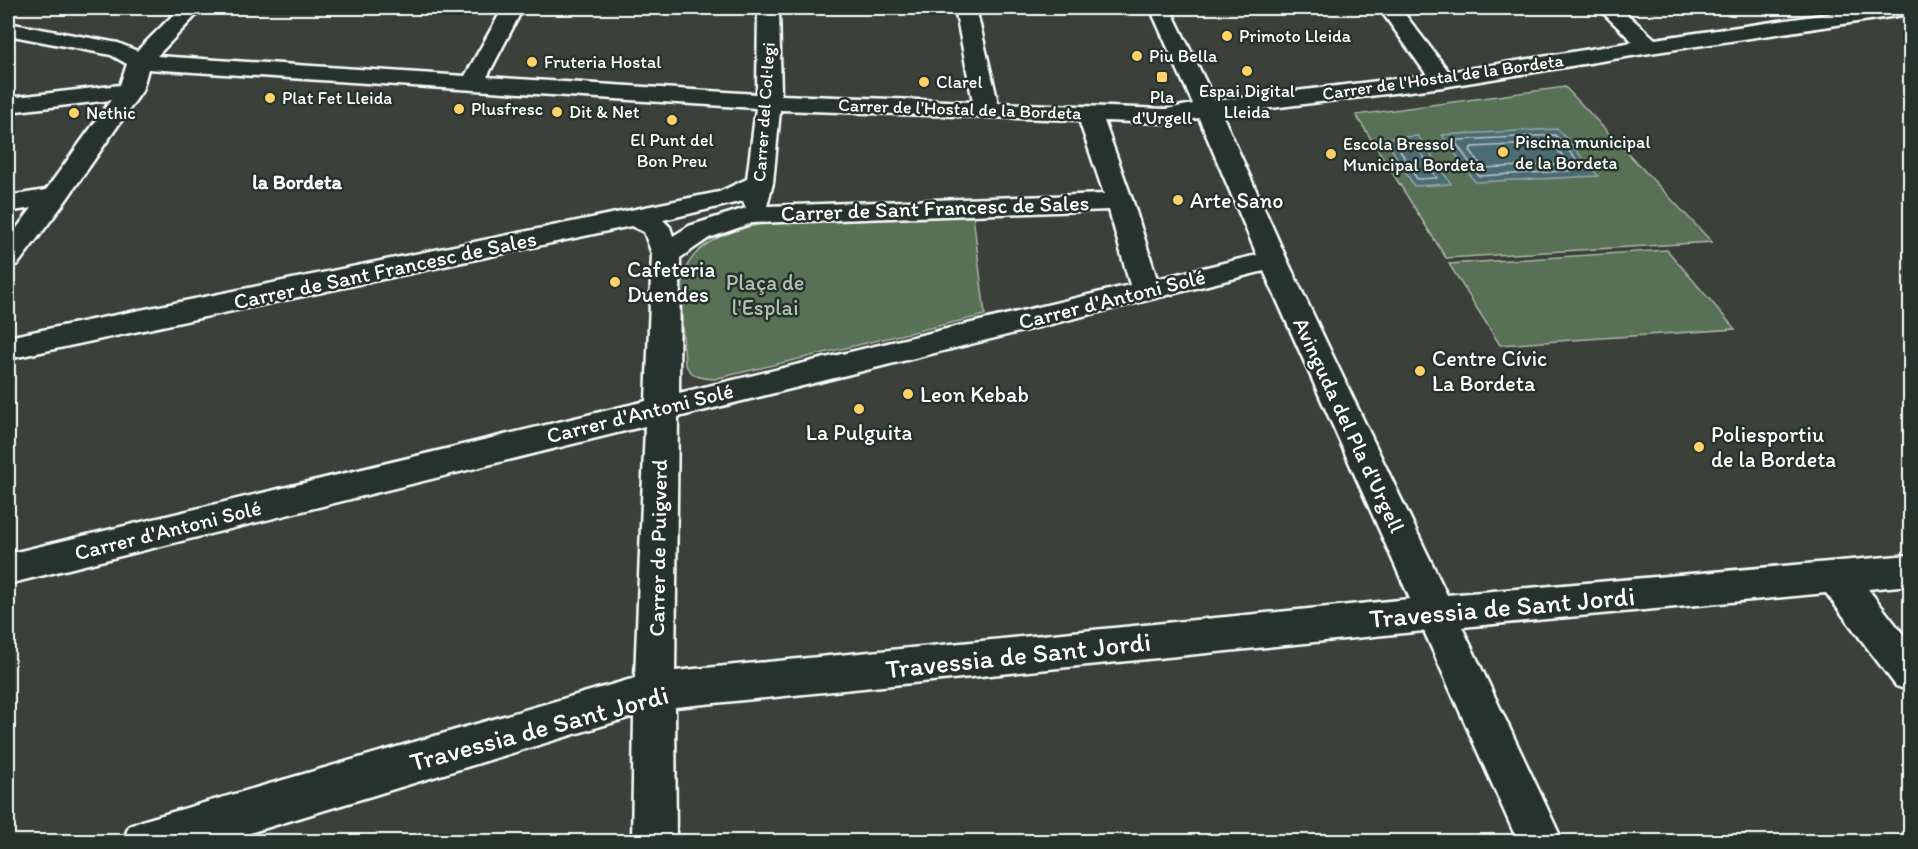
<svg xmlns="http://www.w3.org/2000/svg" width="1918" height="849" font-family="Itim,sans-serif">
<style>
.green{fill:#586f54;stroke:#acb7aa;stroke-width:1.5}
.water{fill:#4c6c73;stroke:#94a7ab;stroke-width:1.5}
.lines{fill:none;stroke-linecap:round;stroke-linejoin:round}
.shore{stroke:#b7c4c7;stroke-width:1.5}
.minor-casing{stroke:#fff;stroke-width:5}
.minor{fill:#26332d;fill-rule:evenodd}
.poi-dot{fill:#ffd166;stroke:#26332d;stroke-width:2}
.labels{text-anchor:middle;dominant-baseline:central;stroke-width:5;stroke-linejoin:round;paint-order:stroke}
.far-poi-label{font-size:18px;fill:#fff;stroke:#26332d;text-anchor:start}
.far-street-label{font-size:18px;fill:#fff;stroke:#26332d}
.far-neighbourhood-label{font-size:20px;font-weight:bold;fill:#fff;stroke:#26332d}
.poi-label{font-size:22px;fill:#fff;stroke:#26332d;text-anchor:start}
.street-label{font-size:22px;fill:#fff;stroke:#26332d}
.park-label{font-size:22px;fill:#b4beb2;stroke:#26332d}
.near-street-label{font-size:27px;fill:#fff;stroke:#26332d}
</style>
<rect width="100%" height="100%" fill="#3b403a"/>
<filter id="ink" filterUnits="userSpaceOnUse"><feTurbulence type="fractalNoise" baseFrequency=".0167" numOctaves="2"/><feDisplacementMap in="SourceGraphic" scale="12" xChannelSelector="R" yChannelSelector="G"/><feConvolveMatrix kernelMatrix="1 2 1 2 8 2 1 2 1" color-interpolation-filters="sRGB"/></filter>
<g filter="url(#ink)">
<g class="green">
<path d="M 1565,87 L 1712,242 L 1446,258 L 1356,115 Z"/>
<path d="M 973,215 L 985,315 L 714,379 C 700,378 692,377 685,364 C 684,340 679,304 683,280 C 688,244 731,230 762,224 Z"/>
<path d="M 1667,250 L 1735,329 L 1500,345 L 1449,264 Z"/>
</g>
<g class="water">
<path d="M 1558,129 L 1598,176 L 1475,182 L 1442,135 Z"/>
<path d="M 1418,136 L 1451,184 L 1414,186 L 1385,138 Z"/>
</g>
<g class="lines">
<g class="shore">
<path d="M 1555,135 L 1582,166 L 1582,170 L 1479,176 L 1456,143 L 1458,140 Z"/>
<path d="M 1400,143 L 1415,143 L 1437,178 L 1417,179 L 1398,147 Z"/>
<path d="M 1551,143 L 1567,160 L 1566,164 L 1483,168 L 1470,150 L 1472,147 Z"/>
</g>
<defs>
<path id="minor" d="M 180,8 L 203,8 L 157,56 L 465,76 L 503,8 L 523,8 L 487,77 L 757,94 L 758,8 L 779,8 L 781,95 L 973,102 L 955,8 L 976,8 L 998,103 L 1166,109 L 1193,104 L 1150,8 L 1170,8 L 1215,101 L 1427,75 L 1379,8 L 1400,8 L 1449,72 L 1633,42 L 1598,8 L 1620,8 L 1655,39 L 1869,8 L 1910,8 L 1910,14 L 1650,53 L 1443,87 L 1222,114 L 1287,260 L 1447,595 L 1910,555 L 1910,585 L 1868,589 L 1910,643 L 1910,691 L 1896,686 L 1826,593 L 1462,627 L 1563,842 L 1518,842 L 1424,631 L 675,707 L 676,842 L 632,842 L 634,716 L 220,842 L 123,842 L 129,826 L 145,820 L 635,678 L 645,426 L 8,584 L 8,554 L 646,401 L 652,254 L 644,232 L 631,226 L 8,359 L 8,337 L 719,192 L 747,179 L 756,108 L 148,69 L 142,91 L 64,203 L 18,264 L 8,267 L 8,240 L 32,208 L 8,212 L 8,196 L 46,190 L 111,100 L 8,112 L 8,98 L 120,85 L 127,64 L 111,55 L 8,35 L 8,23 L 118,43 L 137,51 ZM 780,110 L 1079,120 L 1104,194 L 767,206 L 773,183 ZM 1199,118 L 1257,255 L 1157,279 L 1133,202 L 1104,121 L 1166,123 ZM 743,201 L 746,208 L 689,226 L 673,236 L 670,227 L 663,220 ZM 1109,210 L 1130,285 L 679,393 L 680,258 L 709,238 L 752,223 ZM 1264,271 L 1410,599 L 675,671 L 678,417 Z"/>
</defs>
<use href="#minor" class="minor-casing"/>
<use href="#minor" class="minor"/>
</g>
</g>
<g class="poi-dot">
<circle cx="1227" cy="36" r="6"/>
<circle cx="1137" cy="56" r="6"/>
<circle cx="532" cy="62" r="6"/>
<circle cx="1247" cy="71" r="6"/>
<rect x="1156" y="71" width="12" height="12" rx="3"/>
<circle cx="924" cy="82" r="6"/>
<circle cx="270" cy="98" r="6"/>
<circle cx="459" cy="109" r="6"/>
<circle cx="557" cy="112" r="6"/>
<circle cx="74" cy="113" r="6"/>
<circle cx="672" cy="120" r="6"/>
<circle cx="1503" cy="152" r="6"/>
<circle cx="1331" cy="154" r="6"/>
<circle cx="1178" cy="200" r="6"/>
<circle cx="615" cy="282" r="6"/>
<circle cx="1420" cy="371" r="6"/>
<circle cx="908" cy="394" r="6"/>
<circle cx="859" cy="409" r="6"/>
<circle cx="1699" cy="447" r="6"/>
</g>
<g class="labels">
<g class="far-poi-label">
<text x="1239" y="36">Primoto Lleida</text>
<text x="1149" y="56">Piu Bella</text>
<text x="544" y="62">Fruteria Hostal</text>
<text x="936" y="82">Clarel</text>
<text x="1247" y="91" text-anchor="middle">Espai Digital<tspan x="1247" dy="21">Lleida</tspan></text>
<text x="1162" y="97" text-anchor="middle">Pla<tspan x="1162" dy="21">d'Urgell</tspan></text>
<text x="282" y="98">Plat Fet Lleida</text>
<text x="471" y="109">Plusfresc</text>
<text x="569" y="112">Dit &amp; Net</text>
<text x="86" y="113">Nethic</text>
<text x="672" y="140" text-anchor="middle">El Punt del<tspan x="672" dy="21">Bon Preu</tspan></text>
<text x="1515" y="142">Piscina municipal<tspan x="1515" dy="21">de la Bordeta</tspan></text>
<text x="1343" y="144">Escola Bressol<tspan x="1343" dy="21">Municipal Bordeta</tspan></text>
</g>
<g class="far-street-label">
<text transform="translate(1443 77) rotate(-8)">Carrer de l'Hostal de la Bordeta</text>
<text transform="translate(960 109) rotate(2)">Carrer de l'Hostal de la Bordeta</text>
<text transform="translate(764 112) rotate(-86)">Carrer del Col·legi</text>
</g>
<g class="far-neighbourhood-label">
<text x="297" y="182">la Bordeta</text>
</g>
<g class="poi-label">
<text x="1190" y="200">Arte Sano</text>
<text x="627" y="269">Cafeteria<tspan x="627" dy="25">Duendes</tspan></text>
<text x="1432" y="358">Centre Cívic<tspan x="1432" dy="25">La Bordeta</tspan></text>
<text x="920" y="394">Leon Kebab</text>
<text x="859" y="432" text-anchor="middle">La Pulguita</text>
<text x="1711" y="434">Poliesportiu<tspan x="1711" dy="25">de la Bordeta</tspan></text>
</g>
<g class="street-label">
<text transform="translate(935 208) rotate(-2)">Carrer de Sant Francesc de Sales</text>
<text transform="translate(385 270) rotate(-12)">Carrer de Sant Francesc de Sales</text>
<text transform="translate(1112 299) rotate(-14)">Carrer d'Antoni Solé</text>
<text transform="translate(640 413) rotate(-14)">Carrer d'Antoni Solé</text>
<text transform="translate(1349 425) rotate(65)">Avinguda del Pla d'Urgell</text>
<text transform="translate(168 530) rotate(-14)">Carrer d'Antoni Solé</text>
<text transform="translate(658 548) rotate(-89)">Carrer de Puigverd</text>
</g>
<g class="park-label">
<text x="765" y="282">Plaça de<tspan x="765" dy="25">l'Esplai</tspan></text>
</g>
<g class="near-street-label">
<text transform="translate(1502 607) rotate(-5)">Travessia de Sant Jordi</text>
<text transform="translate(1018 655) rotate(-6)">Travessia de Sant Jordi</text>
<text transform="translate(539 728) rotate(-15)">Travessia de Sant Jordi</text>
</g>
</g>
<rect width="1918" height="849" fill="none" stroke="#26332d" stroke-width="30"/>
<rect x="15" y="15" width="1888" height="819" fill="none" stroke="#fff" stroke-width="2" filter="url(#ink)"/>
</svg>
